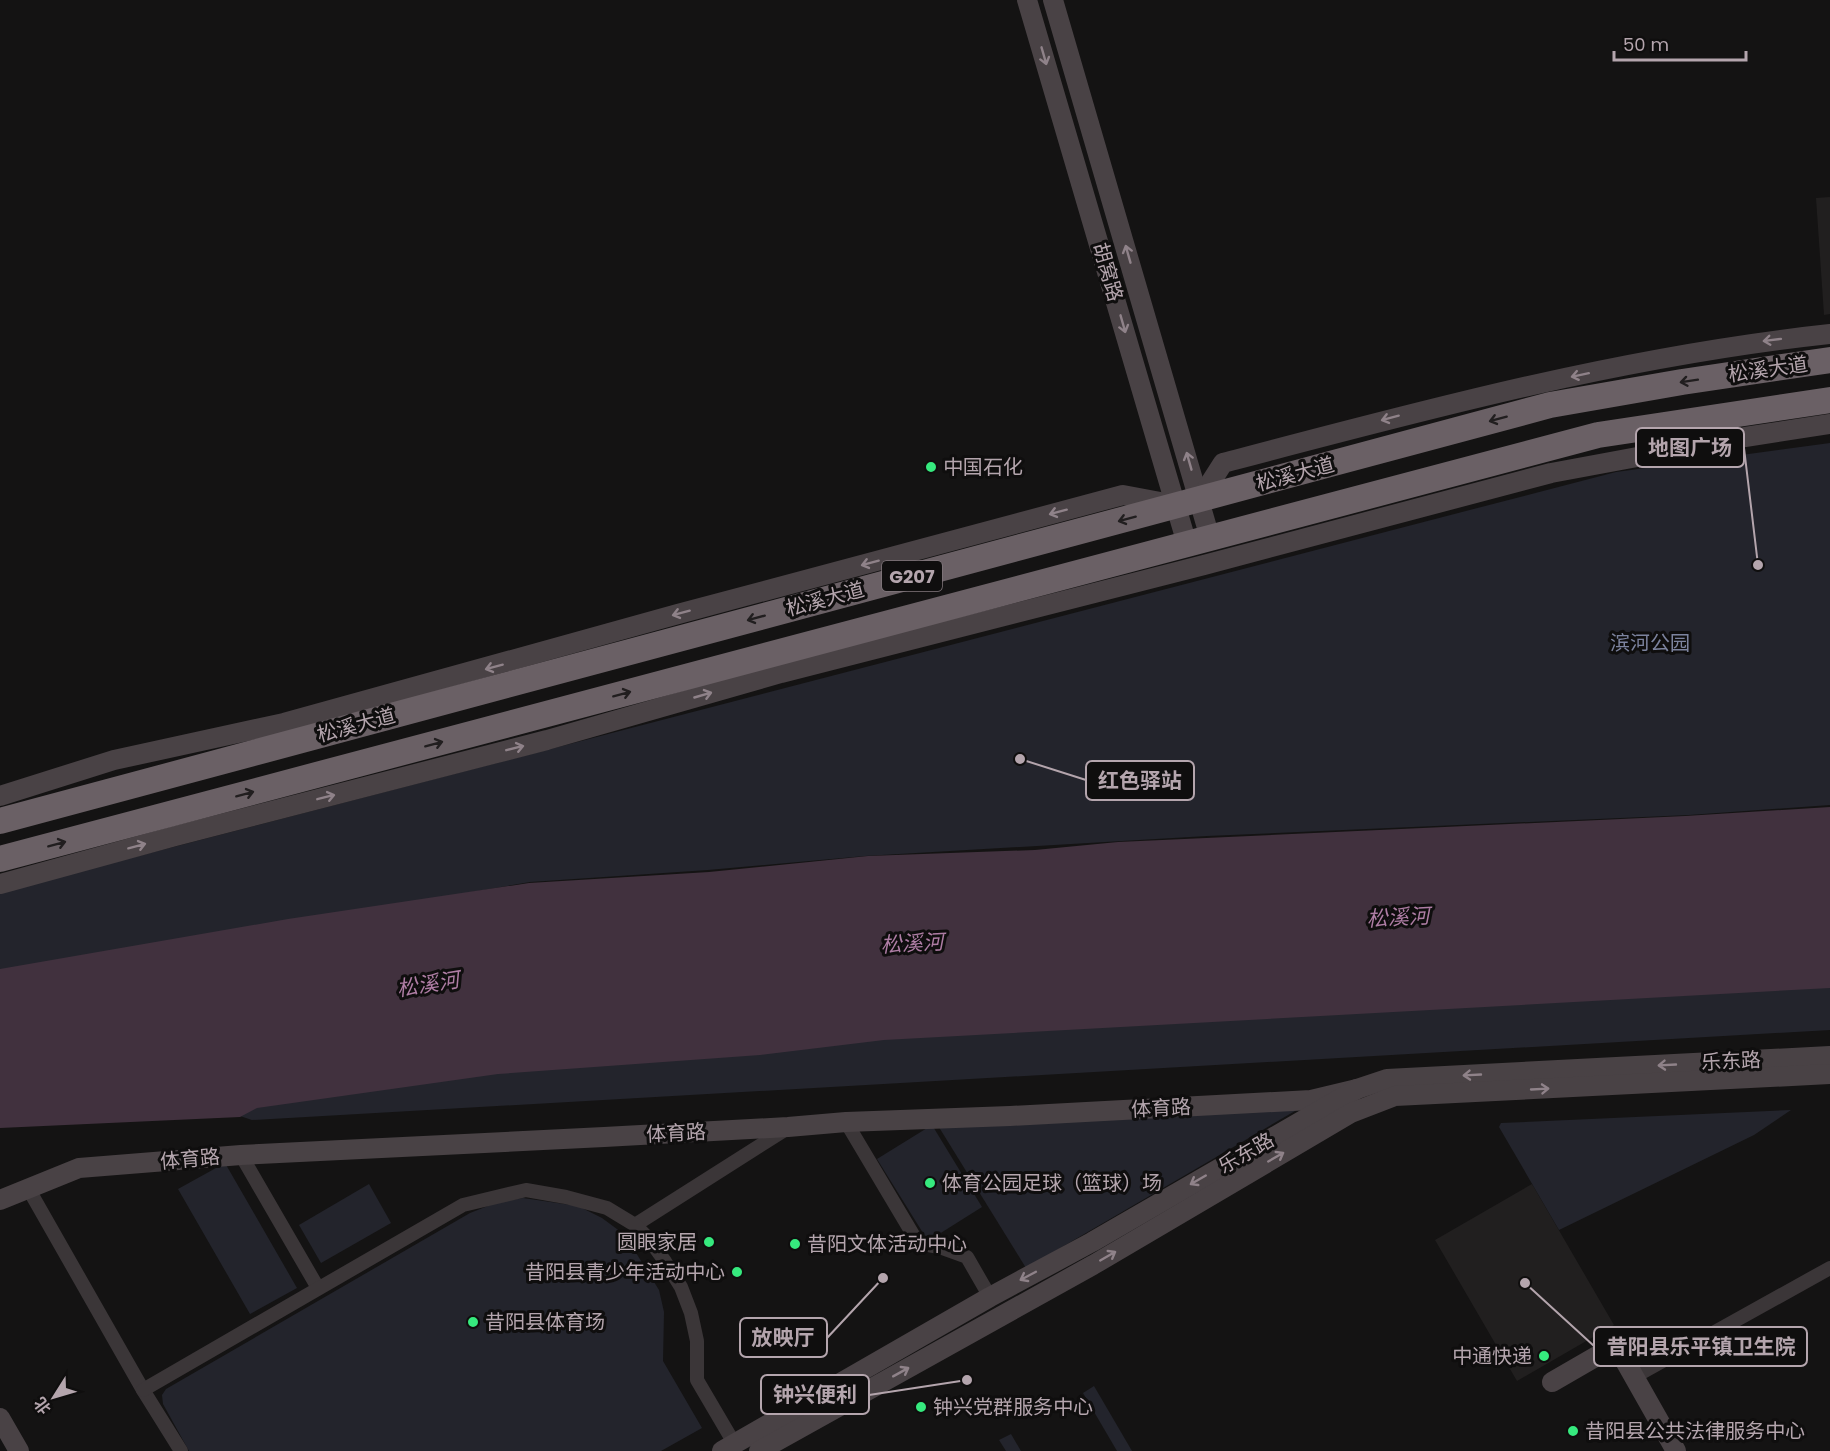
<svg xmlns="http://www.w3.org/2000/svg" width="1830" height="1451" font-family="Poppins,'Noto Sans SC',sans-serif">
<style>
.built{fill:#211f1f}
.green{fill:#23242c}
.water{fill:#41313e}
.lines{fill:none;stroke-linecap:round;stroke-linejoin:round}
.street{stroke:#3b3638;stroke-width:14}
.secondary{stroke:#494245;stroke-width:20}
.highway{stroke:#6a6065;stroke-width:26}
.oneway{stroke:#8f8289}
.oneway2{stroke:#211e1f}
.poi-dot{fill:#36e97e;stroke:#0f0e0e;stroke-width:2}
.labels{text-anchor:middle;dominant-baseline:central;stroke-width:6;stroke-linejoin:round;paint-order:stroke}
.shield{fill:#0f0e0e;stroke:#82787d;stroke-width:1.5}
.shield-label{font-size:18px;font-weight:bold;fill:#b4a5ad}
.street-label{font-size:20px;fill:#b4a5ad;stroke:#0f0e0e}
.poi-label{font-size:20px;fill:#b4a5ad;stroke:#0f0e0e;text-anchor:start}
.park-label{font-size:20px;fill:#7c839e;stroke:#0f0e0e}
.water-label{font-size:21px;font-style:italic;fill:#ae7da4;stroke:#0f0e0e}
.leader{fill:none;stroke:#b4a5ad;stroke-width:2}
.callout-dot{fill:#b4a5ad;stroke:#0f0e0e;stroke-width:2}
.callout{fill:#0f0e0e;stroke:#b4a5ad;stroke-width:2}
.callout-label{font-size:21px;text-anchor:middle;font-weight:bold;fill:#b4a5ad}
</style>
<rect width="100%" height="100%" fill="#141313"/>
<g class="built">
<path d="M 1830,197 L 1830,314 L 1824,315 L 1816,198 Z"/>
<path d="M 1532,1184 L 1614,1325 L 1517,1381 L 1435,1240 Z"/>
</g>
<g class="green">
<path d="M 1830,443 L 1830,805 L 1689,815 L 1207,836 L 865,856 L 708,870 L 530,882 L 0,973 L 0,892 L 1616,472 Z"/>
<path d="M 1830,967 L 1830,1030 L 252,1120 L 234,1114 L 257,1102 L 494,1065 Z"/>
<path d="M 1307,1104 L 1026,1268 L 937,1124 Z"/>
<path d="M 1791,1110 L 1754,1135 L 1559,1230 L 1499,1127 L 1501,1123 Z"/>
<path d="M 932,1125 L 982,1207 L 928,1241 L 877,1159 Z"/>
<path d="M 225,1163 L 297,1288 L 250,1314 L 178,1189 Z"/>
<path d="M 369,1184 L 391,1223 L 321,1263 L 299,1225 Z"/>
<path d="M 523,1198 L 578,1206 L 602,1218 L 625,1235 L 659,1290 L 664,1312 L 663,1361 L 702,1428 L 661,1451 L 189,1451 L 163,1404 L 162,1395 L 166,1389 L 470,1213 L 498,1202 Z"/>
<path d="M 1094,1386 L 1132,1451 L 1117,1451 L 1083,1393 Z"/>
<path d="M 1011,1434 L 1021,1451 L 1006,1451 L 999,1440 Z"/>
</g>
<path class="water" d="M 1830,807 L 1830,988 L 884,1040 L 760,1055 L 498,1074 L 257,1108 L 240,1117 L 0,1128 L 0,969 L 288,919 L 529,883 L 709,872 L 868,856 L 1035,850 L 1118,842 L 1685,816 Z"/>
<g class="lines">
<g class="street">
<path d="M 846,1122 L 918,1243 L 942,1248 L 967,1257 L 990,1297"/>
<path d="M 241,1155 L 318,1288"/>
<path d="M 28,1188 L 143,1390 L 181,1451"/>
<path d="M 635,1225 L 786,1129"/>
<path d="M 1634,1377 L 1830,1268"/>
<path d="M 143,1390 L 463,1205 L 526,1190 L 566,1197 L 607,1208 L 635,1225 L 648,1238 L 664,1260 L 681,1287 L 691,1313 L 697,1341 L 697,1380 L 734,1443"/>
</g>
<g class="secondary">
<path d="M 1027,0 L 1187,544"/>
<path d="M 1053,0 L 1210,538"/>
<path d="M 1200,499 L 1223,463 C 1423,410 1624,356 1830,334"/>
<path d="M 0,796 L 114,760 L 284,723 L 678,614 L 1123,495 L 1171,504"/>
<path d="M 0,884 L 175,836 L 547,740 L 781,673 L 1204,565 L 1551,473 L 1745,437 L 1830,424"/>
<path d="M 0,1200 L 79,1168 L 241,1155 L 604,1137 L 788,1127 L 846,1122 L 1010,1116 L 1311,1100 L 1357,1089"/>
<path d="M 1552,1382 L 1616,1345 L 1676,1451"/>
<path d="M 0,1418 L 19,1451"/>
<path d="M 722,1451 L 990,1297 L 1092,1242 L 1357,1089 L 1387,1079 L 1830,1056"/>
<path d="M 759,1451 L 1093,1265 L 1351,1113 L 1395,1096 L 1830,1074"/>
</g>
<g class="highway">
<path d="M 0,821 L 1550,405 L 1682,382 L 1830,360"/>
<path d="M 0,859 L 1598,435 L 1830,400"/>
</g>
</g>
<defs><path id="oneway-shaft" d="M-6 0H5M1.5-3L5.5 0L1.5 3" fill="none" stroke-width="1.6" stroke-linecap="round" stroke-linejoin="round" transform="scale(1.5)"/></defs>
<g class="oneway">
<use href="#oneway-shaft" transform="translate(1044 56) rotate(74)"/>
<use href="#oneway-shaft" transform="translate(1128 254) rotate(-106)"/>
<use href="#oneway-shaft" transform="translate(1123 324) rotate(74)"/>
<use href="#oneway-shaft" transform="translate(1772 340) rotate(173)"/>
<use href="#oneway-shaft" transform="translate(1580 375) rotate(168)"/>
<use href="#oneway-shaft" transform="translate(1390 418) rotate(165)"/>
<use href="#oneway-shaft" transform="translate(1189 461) rotate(-106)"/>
<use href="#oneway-shaft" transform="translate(1058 512) rotate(165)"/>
<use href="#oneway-shaft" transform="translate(870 563) rotate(165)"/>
<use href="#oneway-shaft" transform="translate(681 613) rotate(165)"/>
<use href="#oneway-shaft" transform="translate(494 667) rotate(165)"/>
<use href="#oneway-shaft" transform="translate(703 695) rotate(-16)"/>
<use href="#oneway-shaft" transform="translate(515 748) rotate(-14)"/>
<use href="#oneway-shaft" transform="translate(326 797) rotate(-14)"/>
<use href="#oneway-shaft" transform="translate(137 846) rotate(-15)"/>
<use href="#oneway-shaft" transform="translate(1667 1065) rotate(177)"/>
<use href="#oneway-shaft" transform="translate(1472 1075) rotate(177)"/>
<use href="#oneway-shaft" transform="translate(1540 1089) rotate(-3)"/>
<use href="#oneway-shaft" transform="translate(1276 1157) rotate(-30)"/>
<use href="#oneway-shaft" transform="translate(1198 1180) rotate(150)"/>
<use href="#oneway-shaft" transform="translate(1108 1256) rotate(-30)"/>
<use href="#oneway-shaft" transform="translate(1028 1276) rotate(152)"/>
<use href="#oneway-shaft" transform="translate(901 1372) rotate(-29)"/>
</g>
<g class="oneway2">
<use href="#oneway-shaft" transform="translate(1689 381) rotate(171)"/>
<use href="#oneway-shaft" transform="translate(1498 419) rotate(165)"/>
<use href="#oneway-shaft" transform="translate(1127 519) rotate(165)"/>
<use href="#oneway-shaft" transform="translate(756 618) rotate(165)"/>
<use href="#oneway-shaft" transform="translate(622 694) rotate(-15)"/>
<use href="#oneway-shaft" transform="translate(434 744) rotate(-15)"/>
<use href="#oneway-shaft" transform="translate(245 794) rotate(-15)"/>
<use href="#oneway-shaft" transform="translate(57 844) rotate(-15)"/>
</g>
<g class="poi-dot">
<circle cx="931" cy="467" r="6"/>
<circle cx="930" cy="1183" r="6"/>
<circle cx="709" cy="1242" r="6"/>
<circle cx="795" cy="1244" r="6"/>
<circle cx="737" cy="1272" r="6"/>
<circle cx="473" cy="1322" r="6"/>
<circle cx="1544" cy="1356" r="6"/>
<circle cx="921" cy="1407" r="6"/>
<circle cx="1573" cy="1431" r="6"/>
</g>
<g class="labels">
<rect class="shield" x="882" y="561" width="60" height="30" rx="4.5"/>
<g class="shield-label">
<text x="912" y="576">G207</text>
</g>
<g class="street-label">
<text transform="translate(1108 272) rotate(74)">胡窝路</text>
<text transform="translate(1768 369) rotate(-8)">松溪大道</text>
<text transform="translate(1295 474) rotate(-15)">松溪大道</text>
<text transform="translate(825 599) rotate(-15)">松溪大道</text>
<text transform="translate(356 725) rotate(-15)">松溪大道</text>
<text transform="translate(1731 1061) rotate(-3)">乐东路</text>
<text transform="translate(1161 1108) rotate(-3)">体育路</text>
<text transform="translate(676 1133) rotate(-3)">体育路</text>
<text transform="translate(1246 1153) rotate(-30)">乐东路</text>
<text transform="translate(190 1159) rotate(-5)">体育路</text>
</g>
<g class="poi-label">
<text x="943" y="467">中国石化</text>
<text x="942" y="1183">体育公园足球（篮球）场</text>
<text x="697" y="1242" text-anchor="end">圆眼家居</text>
<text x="807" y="1244">昔阳文体活动中心</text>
<text x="725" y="1272" text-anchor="end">昔阳县青少年活动中心</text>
<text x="485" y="1322">昔阳县体育场</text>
<text x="1532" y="1356" text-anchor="end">中通快递</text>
<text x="933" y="1407">钟兴党群服务中心</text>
<text x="1585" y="1431">昔阳县公共法律服务中心</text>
</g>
<g class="park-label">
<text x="1650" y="643">滨河公园</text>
</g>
<g class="water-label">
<text transform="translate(1398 917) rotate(-3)">松溪河</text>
<text transform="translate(912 943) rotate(-3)">松溪河</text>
<text transform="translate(428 984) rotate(-9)">松溪河</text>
</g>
</g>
<path class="leader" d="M1758 565L1744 448M1020 759L1086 780M883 1278L827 1338M1525 1283L1594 1346M967 1380L869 1395"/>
<g class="callout-dot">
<circle cx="1758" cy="565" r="6"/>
<circle cx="1020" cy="759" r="6"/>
<circle cx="883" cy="1278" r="6"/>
<circle cx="1525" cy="1283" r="6"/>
<circle cx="967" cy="1380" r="6"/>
</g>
<g class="callout">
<rect x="1636" y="428" width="108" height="39" rx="6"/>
<rect x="1086" y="761" width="108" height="39" rx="6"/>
<rect x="740" y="1318" width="87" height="39" rx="6"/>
<rect x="1594" y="1327" width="213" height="39" rx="6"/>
<rect x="761" y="1375" width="108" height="39" rx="6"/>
</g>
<g class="callout-label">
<text x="1690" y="455">地图广场</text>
<text x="1140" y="788">红色驿站</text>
<text x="783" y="1345">放映厅</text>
<text x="1701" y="1354">昔阳县乐平镇卫生院</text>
<text x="815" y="1402">钟兴便利</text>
</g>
<g transform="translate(54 1397) rotate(233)" stroke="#0f0e0e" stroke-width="4.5" paint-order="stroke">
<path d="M0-4.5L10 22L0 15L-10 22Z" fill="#b4a5ad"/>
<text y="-9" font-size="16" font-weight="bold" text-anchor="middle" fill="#b4a5ad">北</text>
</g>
<path d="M1614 51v9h132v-9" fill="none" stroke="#b4a5ad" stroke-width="3"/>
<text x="1623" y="51" font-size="18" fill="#b4a5ad" stroke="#0f0e0e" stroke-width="4.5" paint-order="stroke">50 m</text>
</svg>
